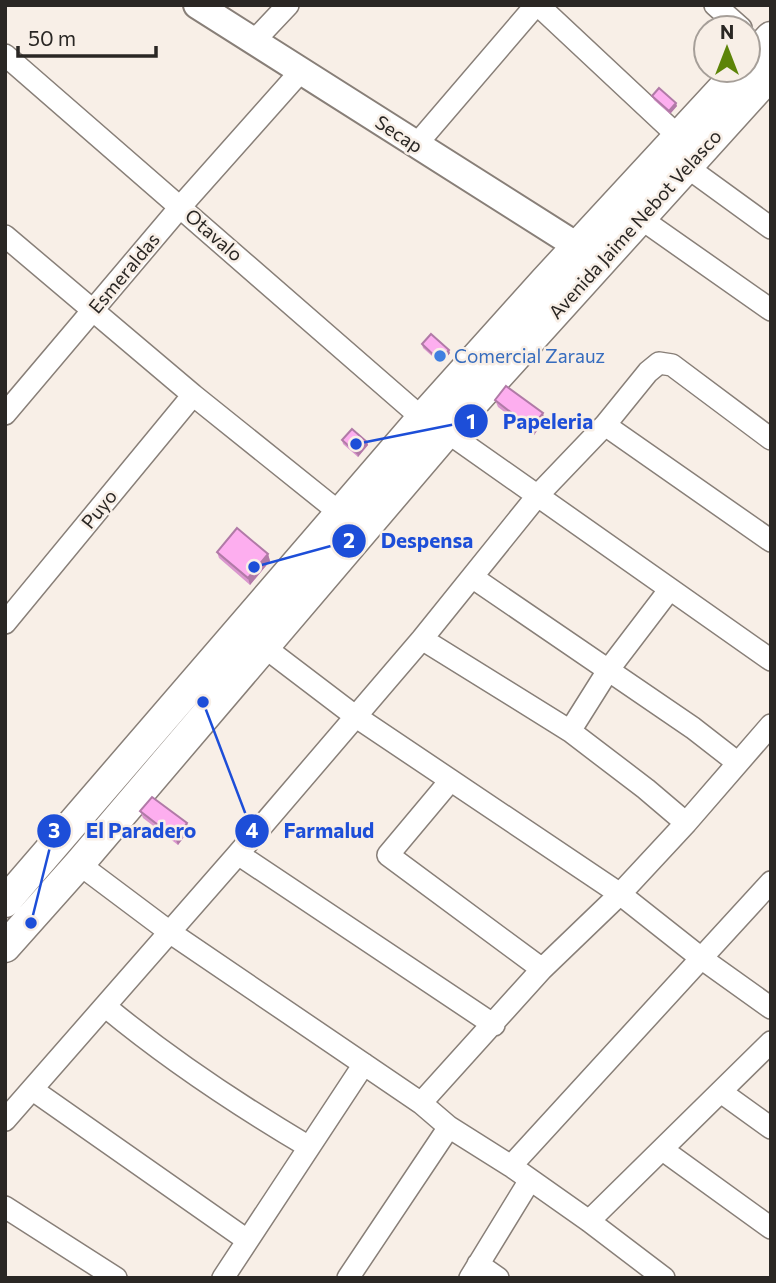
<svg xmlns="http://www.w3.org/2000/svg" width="776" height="1283" viewBox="0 0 776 1283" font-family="Commissioner,sans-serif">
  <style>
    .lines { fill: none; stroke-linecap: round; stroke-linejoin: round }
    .minor-casing { stroke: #887f78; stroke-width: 24 }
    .tertiary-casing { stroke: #887f78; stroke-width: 30 }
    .secondary-casing { stroke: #887f78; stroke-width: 33 }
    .minor { stroke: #fff; stroke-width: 21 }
    .tertiary { stroke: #fff; stroke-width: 26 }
    .secondary { stroke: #fff; stroke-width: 30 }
    .wall { fill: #da96ce }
    .shaded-wall { fill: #b17aa7 }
    .building { fill: #fdaeef; stroke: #b17aa7; stroke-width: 2 }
    .shop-dot { fill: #3f7fe0; stroke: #f8efe7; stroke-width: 2.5 }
    .labels { text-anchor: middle; stroke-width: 5; stroke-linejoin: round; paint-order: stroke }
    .street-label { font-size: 19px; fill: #2a2724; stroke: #f8efe7 }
    .shop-label { font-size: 19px; fill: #366cbe; stroke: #f8efe7; text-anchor: start }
    .leader { fill: none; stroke: #1d4ed8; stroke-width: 2.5 }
    .callout-dot { fill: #1d4ed8; stroke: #f8efe7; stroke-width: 2.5 }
    .mark-label { font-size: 21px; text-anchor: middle; font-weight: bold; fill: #fff }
    .callout-label { font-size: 21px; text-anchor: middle; font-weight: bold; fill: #1d4ed8; stroke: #f8efe7; stroke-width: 5; stroke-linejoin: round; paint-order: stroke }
  </style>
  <rect width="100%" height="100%" fill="#f8efe7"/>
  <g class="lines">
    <g class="minor-casing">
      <path id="minor" d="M538,5L678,136
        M715,5L741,28
        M254,41L288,5
        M5,55L422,418
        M416,145L536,5
        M687,167L771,228
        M640,218L771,310
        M5,236L193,395L340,513
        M5,414L181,206L301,71
        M605,425L771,541
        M447,432L771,660
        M472,577L693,728L738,763
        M5,623L193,395
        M422,639L570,731L646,789L686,823
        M263,646L355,716L620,894L701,958L771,1008
        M570,731L609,669L670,589
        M450,781L388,855L542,969
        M238,854L494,1025
        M79,864L171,933L421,1103L449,1127L511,1166L589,1221L664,1278
        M106,1007C170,1060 238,1105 309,1147
        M33,1090L247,1240
        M721,1092L771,1128
        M421,1103L542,969L620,894L686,823L771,725
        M5,1120L238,854L422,639L538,495L605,425L648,372L659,363L672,365L771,439
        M663,1150L771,1228
        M511,1166L771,882
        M5,1207L116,1278
        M589,1221L771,1042
        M478,1264L498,1278
        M223,1278L364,1064
        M348,1278L449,1127
        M470,1278L530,1180"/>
    </g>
    <g class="tertiary-casing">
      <path id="tertiary" d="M197,5L577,246L592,260"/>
    </g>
    <g class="secondary-casing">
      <path id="secondary" d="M748,62L771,37
        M5,902L422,418L545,281L740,70
        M5,947L79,864L447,432L771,74"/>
    </g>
    <use href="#minor" class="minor"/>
    <use href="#tertiary" class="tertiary"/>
    <use href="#secondary" class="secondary"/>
  </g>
  <path class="wall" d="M652,96L677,106L670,114L654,100Z
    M422,344L450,353L441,364L423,348Z
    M495,400L545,420L534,435L498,407Z
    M342,440L367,442L368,445L358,457L343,444Z
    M217,552L268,554L270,561L250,585L219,558Z
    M140,811L187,823L189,830L178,845L143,818Z"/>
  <path class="shaded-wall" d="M676,103L677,106L670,114L669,111Z
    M449,350L450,353L441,364L439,360Z
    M543,413L545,420L534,435L531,428Z
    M367,442L368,445L358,457L357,453Z
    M268,554L270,561L250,585L248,578Z
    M187,823L189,830L178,845L175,838Z"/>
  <path class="building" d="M659,88L676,103L669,111L652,96Z
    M431,334L449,350L439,360L422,344Z
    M506,386L543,413L531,428L495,400Z
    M352,429L367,442L357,453L342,440Z
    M237,528L268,554L248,578L217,552Z
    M152,797L187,823L175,838L140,811Z"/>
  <circle class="shop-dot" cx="440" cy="356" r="7"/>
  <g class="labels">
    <g class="street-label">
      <text transform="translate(399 134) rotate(33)" y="7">Secap</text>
      <text transform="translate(635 224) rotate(-48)" y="7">Avenida Jaime Nebot Velasco</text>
      <text transform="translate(214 235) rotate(41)" y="7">Otavalo</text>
      <text transform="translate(124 273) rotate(-50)" y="7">Esmeraldas</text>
      <text transform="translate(99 509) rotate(-51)" y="7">Puyo</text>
    </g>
    <g class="shop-label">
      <text x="454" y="363">Comercial Zarauz</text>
    </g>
  </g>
  <path class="leader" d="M356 444L471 421M254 567L349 541M31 923L54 831M203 702L252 831"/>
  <g class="callout-dot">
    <circle cx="356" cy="444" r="7"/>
    <circle cx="254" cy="567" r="7"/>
    <circle cx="31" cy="923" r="7"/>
    <circle cx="203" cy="702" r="7"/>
    <circle cx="471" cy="421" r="18"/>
    <circle cx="349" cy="541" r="18"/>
    <circle cx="54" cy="831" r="18"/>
    <circle cx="252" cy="831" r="18"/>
  </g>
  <g class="mark-label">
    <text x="471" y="429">1</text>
    <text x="349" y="548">2</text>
    <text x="54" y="838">3</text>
    <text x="252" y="838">4</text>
  </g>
  <g class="callout-label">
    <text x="548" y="429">Papeleria</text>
    <text x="427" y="548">Despensa</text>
    <text x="141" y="838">El Paradero</text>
    <text x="329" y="838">Farmalud</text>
  </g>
  <rect width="776" height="1283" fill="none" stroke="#2a2724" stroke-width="14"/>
  <g transform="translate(727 49)"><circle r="33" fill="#f8efe7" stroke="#a69f99" stroke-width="2"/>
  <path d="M0-5L12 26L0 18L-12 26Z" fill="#5d8408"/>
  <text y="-10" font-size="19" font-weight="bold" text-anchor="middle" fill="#2a2724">N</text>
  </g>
  <path d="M18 46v10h138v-10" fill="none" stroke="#2a2724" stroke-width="3.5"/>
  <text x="28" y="46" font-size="21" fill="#2a2724" stroke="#f8efe7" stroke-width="5" paint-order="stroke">50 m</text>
</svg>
